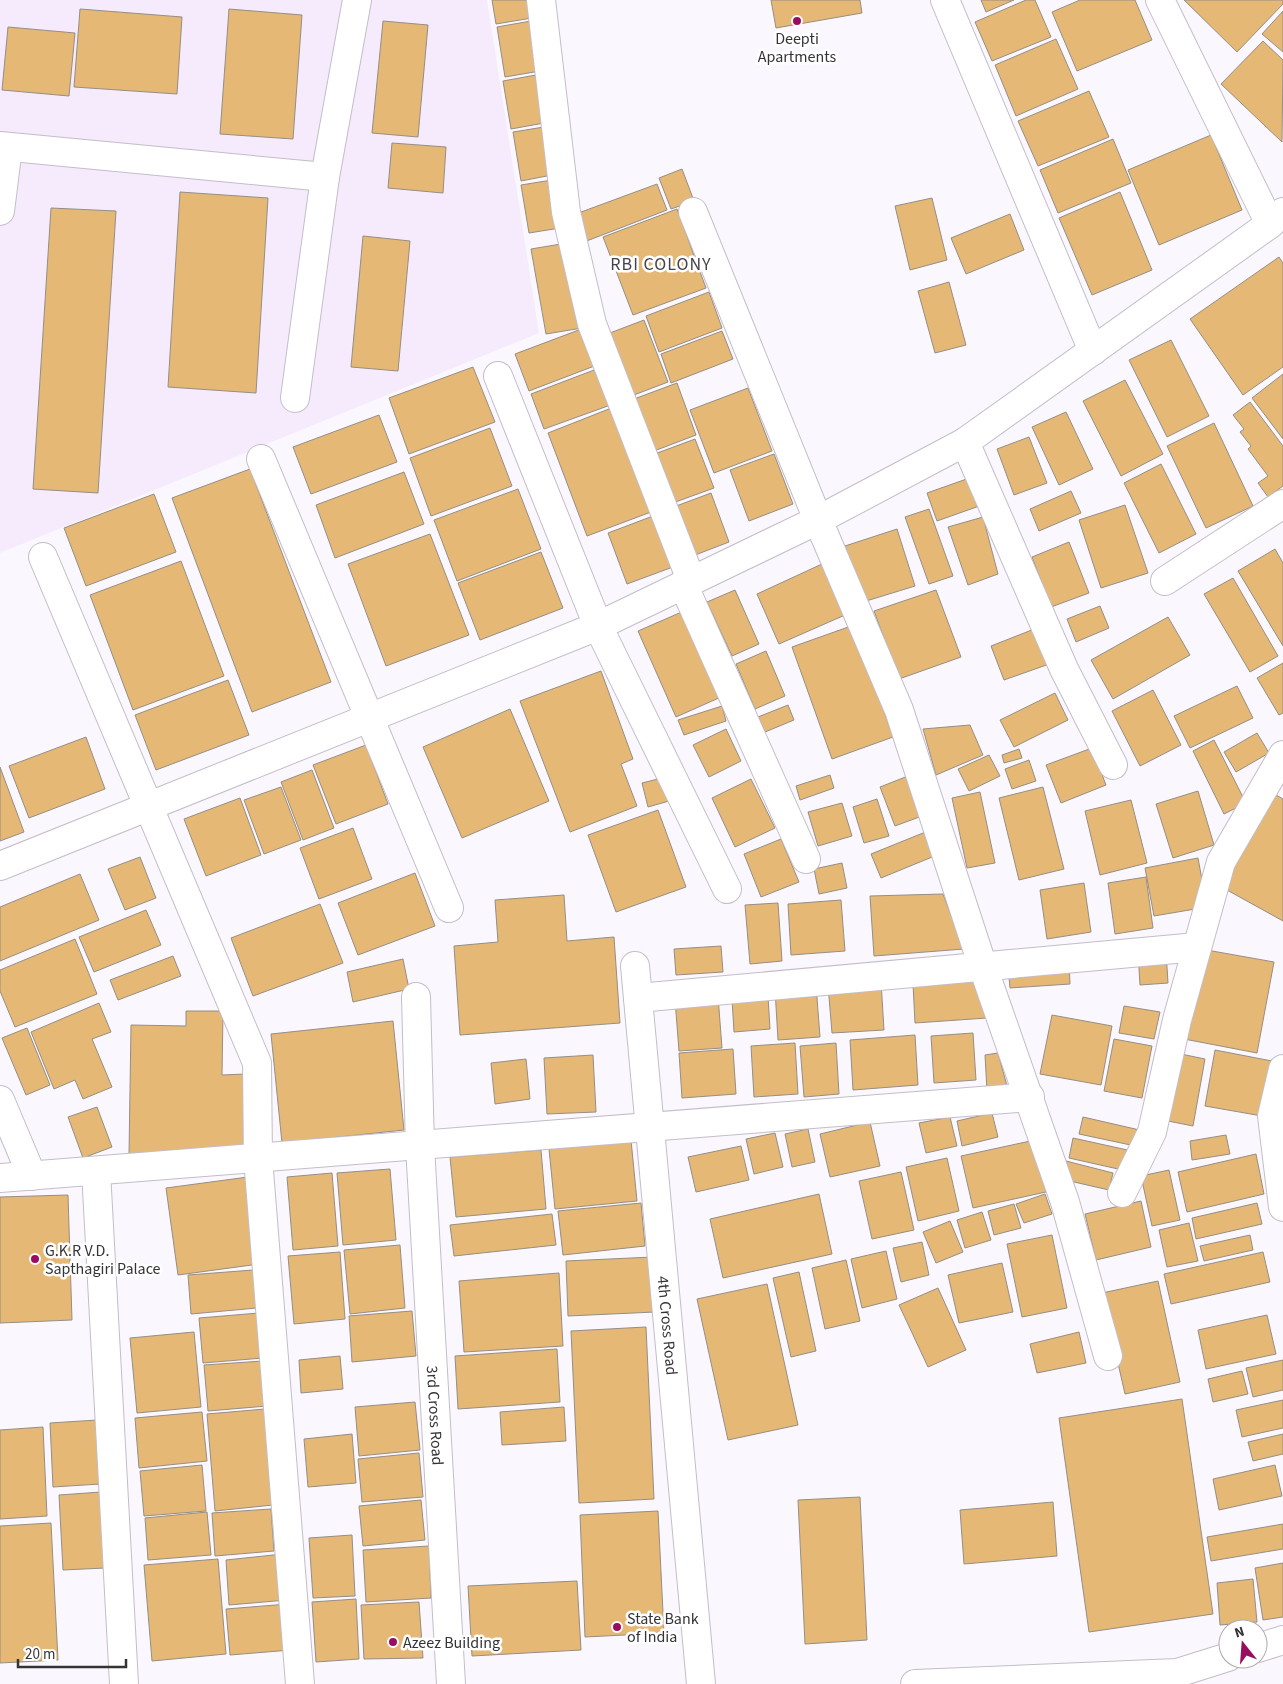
<svg xmlns="http://www.w3.org/2000/svg" width="1283" height="1684" viewBox="0 0 1283 1684" font-family="'Source Sans 3',sans-serif">
  <style>
    .built { fill: #f5ebfd }
    .building { fill: #e5b875; stroke: #958e84 }
    .lines { fill: none; stroke-linecap: round; stroke-linejoin: round }
    .street-casing { stroke: #c4bdc8; stroke-width: 30 }
    .secondary-casing { stroke: #c4bdc8; stroke-width: 30 }
    .street { stroke: #fff; stroke-width: 28 }
    .secondary { stroke: #fff; stroke-width: 28 }
    .poi-dot { fill: #980d60; stroke: #fff; stroke-width: 2 }
    .labels { text-anchor: middle; stroke-width: 5; stroke-linejoin: round; paint-order: stroke }
    .poi-label { font-size: 16px; fill: #363337; stroke: #fff; text-anchor: start }
    .street-label { font-size: 16px; fill: #363337; stroke: #fff }
    .neighbourhood-label { font-size: 18px; letter-spacing: 1px; fill: #47424b; stroke: #fff }
  </style>
  <rect width="100%" height="100%" fill="#fbf7fe"/>
  <path class="built" d="M0,0H487L539,333L0,553Z"/>
  <path class="building" d="M492,0H528L532,18L496,24Z
    M771,0H860L862,13L776,28Z
    M981,0H1014L986,12Z
    M1026,0H1035L1051,37L992,61L975,22Z
    M1080,0H1135L1152,40L1077,71L1052,12Z
    M1184,0H1283V4L1237,52Z
    M80,9L182,17L177,94L74,87Z
    M229,9L302,15L293,139L220,134Z
    M1283,11V52L1262,34Z
    M383,21L428,25L418,137L372,133Z
    M531,21L540,71L505,77L497,27Z
    M8,27L75,33L69,96L2,90Z
    M1056,39L1078,89L1016,116L995,65Z
    M1263,41L1283,60L1282,142L1221,84Z
    M536,75L544,123L511,129L503,81Z
    M1089,91L1109,137L1038,166L1018,121Z
    M544,127L552,175L521,181L513,132Z
    M1211,135L1242,210L1159,245L1128,170Z
    M1113,139L1131,183L1058,213L1040,170Z
    M392,143L446,147L443,193L388,188Z
    M682,169L694,201L671,209L659,178Z
    M552,180L560,228L529,233L521,185Z
    M657,184L667,210L584,242L573,215Z
    M180,192L268,198L256,393L168,387Z
    M1120,192L1152,270L1092,295L1059,218Z
    M932,198L947,260L910,270L895,206Z
    M51,208L116,211L98,493L33,489Z
    M677,209L706,288L633,315L603,237Z
    M1010,214L1024,250L966,274L951,238Z
    M363,236L410,241L398,371L351,367Z
    M567,243L582,328L546,334L531,249Z
    M1279,257L1283,263V367L1243,395L1190,319Z
    M949,282L966,345L935,353L918,291Z
    M709,292L722,328L659,352L646,316Z
    M644,320L668,382L626,398L602,336Z
    M584,328L597,365L529,391L515,354Z
    M722,331L733,359L671,383L661,354Z
    M1171,340L1209,416L1167,437L1129,360Z
    M473,367L495,422L409,454L389,398Z
    M602,367L616,403L544,429L531,394Z
    M1283,374V439L1252,398Z
    M1125,380L1163,454L1121,476L1083,401Z
    M677,383L696,435L654,451L634,399Z
    M748,388L772,451L714,473L690,410Z
    M1250,402L1283,446V486L1268,497L1258,483L1268,476L1248,449L1251,446L1240,432L1244,429L1233,415Z
    M619,405L659,509L587,536L548,433Z
    M1066,412L1093,469L1059,485L1032,427Z
    M379,415L397,462L311,494L293,447Z
    M1214,423L1253,506L1206,528L1167,446Z
    M490,428L512,486L431,516L410,458Z
    M1029,437L1047,483L1014,495L997,449Z
    M695,439L714,488L670,504L652,455Z
    M774,454L793,504L749,521L730,470Z
    M1161,464L1196,534L1159,553L1124,483Z
    M250,469L331,682L252,712L172,498Z
    M404,472L424,524L335,558L316,505Z
    M975,476L985,504L937,521L927,493Z
    M518,489L541,549L457,581L434,520Z
    M1071,491L1081,513L1039,531L1030,509Z
    M711,493L729,542L690,557L671,508Z
    M154,494L176,552L86,586L64,528Z
    M1125,505L1148,573L1101,588L1079,520Z
    M929,509L953,576L929,584L905,517Z
    M661,513L681,564L627,584L608,533Z
    M983,517L998,574L968,585L948,527Z
    M897,529L915,586L863,602L845,546Z
    M430,534L469,635L386,666L348,564Z
    M1069,542L1089,593L1051,607L1032,557Z
    M1275,549L1283,563V646L1238,571Z
    M541,552L563,608L480,640L458,583Z
    M181,561L224,676L133,710L90,595Z
    M822,564L845,615L779,644L757,594Z
    M1233,578L1278,656L1250,672L1204,594Z
    M735,590L759,644L732,656L707,602Z
    M936,590L961,657L899,679L874,611Z
    M1100,606L1109,628L1076,642L1067,619Z
    M684,611L721,697L676,717L638,631Z
    M1168,617L1190,655L1113,699L1091,660Z
    M854,625L893,737L832,759L792,647Z
    M1042,626L1055,662L1004,680L991,646Z
    M766,651L785,696L755,709L736,664Z
    M1283,663V713L1279,715L1257,678Z
    M601,671L633,759L621,764L637,806L570,832L520,701Z
    M228,680L249,735L156,770L135,715Z
    M1237,686L1253,718L1190,748L1174,716Z
    M1153,690L1181,745L1140,766L1112,711Z
    M1055,693L1068,720L1014,747L1000,720Z
    M788,705L794,720L765,732L758,717Z
    M722,706L726,721L684,735L678,720Z
    M510,709L549,801L462,838L423,747Z
    M970,725L983,755L936,775L923,729Z
    M726,729L741,761L709,777L693,745Z
    M1257,733L1269,753L1236,772L1224,752Z
    M86,737L105,789L29,818L9,766Z
    M1214,740L1246,803L1224,814L1193,751Z
    M366,745L388,804L336,824L313,765Z
    M1092,748L1106,785L1061,803L1046,765Z
    M1019,749L1022,758L1004,763L1002,755Z
    M989,755L1000,776L969,791L958,769Z
    M1029,760L1036,781L1012,789L1005,769Z
    M0,767L24,832L0,841Z
    M312,770L334,828L303,840L281,782Z
    M830,775L834,788L800,800L796,786Z
    M670,776L676,799L648,807L642,783Z
    M908,776L922,816L895,826L880,787Z
    M751,779L775,828L735,847L712,798Z
    M281,787L301,840L264,854L244,800Z
    M1043,787L1064,869L1019,880L999,798Z
    M1198,791L1214,845L1173,858L1156,804Z
    M980,792L995,863L967,868L952,798Z
    M1271,792L1283,799V921L1218,885Z
    M240,798L261,855L206,876L184,819Z
    M877,799L889,836L864,843L853,807Z
    M1131,800L1147,863L1100,875L1085,811Z
    M842,803L852,836L818,846L808,812Z
    M658,810L686,887L616,912L588,835Z
    M353,828L372,879L319,899L300,848Z
    M928,831L937,855L881,878L871,854Z
    M781,839L799,882L761,897L744,854Z
    M140,857L156,898L125,910L108,869Z
    M1198,858L1207,907L1154,916L1145,868Z
    M842,863L847,888L819,894L814,869Z
    M415,873L435,926L358,955L338,903Z
    M80,874L99,920L0,961V907Z
    M1146,877L1153,928L1115,934L1108,883Z
    M1084,883L1091,932L1047,939L1040,890Z
    M943,894L964,949L874,956L870,896Z
    M564,895L567,941L614,937L620,1023L460,1035L454,946L498,942L495,900Z
    M841,900L845,951L791,955L788,904Z
    M778,903L782,961L750,964L745,905Z
    M320,904L343,963L253,996L231,938Z
    M146,910L161,945L94,972L79,937Z
    M75,939L97,994L15,1027L0,991V970Z
    M721,946L723,972L676,975L674,949Z
    M1201,949L1274,962L1257,1053L1184,1039Z
    M1166,951L1168,983L1140,985L1138,953Z
    M173,956L181,976L118,1000L110,980Z
    M403,959L409,989L353,1002L347,972Z
    M1069,961L1070,984L1010,988L1008,966Z
    M984,979L987,1018L915,1023L913,984Z
    M881,981L884,1030L832,1033L828,985Z
    M816,985L820,1037L778,1040L775,989Z
    M718,996L722,1048L679,1051L675,1000Z
    M768,996L770,1029L734,1032L732,999Z
    M99,1003L111,1032L92,1039L112,1087L83,1099L75,1080L54,1089L31,1032Z
    M1124,1006L1160,1012L1154,1039L1119,1033Z
    M186,1011H223L222,1075L245,1074L244,1157L129,1155L131,1025L186,1026Z
    M1052,1015L1112,1026L1101,1085L1040,1074Z
    M393,1021L404,1130L282,1143L271,1034Z
    M27,1028L50,1085L26,1095L2,1038Z
    M973,1033L976,1080L934,1083L931,1036Z
    M915,1035L918,1085L853,1090L850,1040Z
    M1114,1039L1152,1046L1142,1098L1104,1091Z
    M795,1043L798,1094L754,1097L751,1046Z
    M836,1043L839,1094L804,1097L800,1046Z
    M733,1049L736,1094L682,1098L679,1053Z
    M1215,1050L1272,1061L1262,1116L1205,1106Z
    M998,1053L1007,1086L987,1091L985,1055Z
    M1176,1053L1205,1059L1193,1126L1163,1120Z
    M593,1055L596,1112L547,1114L544,1058Z
    M526,1059L530,1099L495,1104L491,1063Z
    M97,1107L112,1147L83,1158L68,1117Z
    M992,1113L998,1137L962,1146L957,1121Z
    M950,1117L957,1146L926,1153L919,1123Z
    M1083,1117L1144,1131L1140,1147L1079,1134Z
    M870,1122L880,1166L830,1177L820,1134Z
    M808,1129L815,1162L792,1167L785,1134Z
    M775,1133L783,1167L754,1174L746,1139Z
    M1226,1135L1230,1154L1192,1160L1190,1141Z
    M1073,1138L1132,1151L1127,1171L1069,1158Z
    M631,1140L637,1201L555,1209L549,1149Z
    M1035,1140L1046,1192L973,1208L961,1156Z
    M741,1146L749,1180L696,1192L688,1157Z
    M541,1150L546,1209L456,1217L450,1157Z
    M1256,1154L1264,1194L1187,1212L1178,1172Z
    M947,1158L959,1211L918,1221L906,1167Z
    M1066,1161L1113,1173L1109,1190L1061,1179Z
    M390,1169L396,1240L343,1245L337,1173Z
    M1169,1170L1180,1220L1152,1226L1141,1176Z
    M901,1172L914,1230L872,1239L859,1181Z
    M332,1173L338,1246L293,1250L287,1177Z
    M248,1177L259,1264L178,1275L166,1188Z
    M819,1194L832,1254L723,1278L710,1219Z
    M1045,1194L1052,1214L1024,1223L1016,1204Z
    M68,1195L72,1320L0,1323V1197Z
    M1141,1201L1151,1247L1096,1260L1085,1214Z
    M641,1203L645,1246L563,1255L558,1211Z
    M1257,1203L1262,1224L1196,1239L1192,1218Z
    M1014,1204L1021,1228L994,1235L988,1211Z
    M982,1212L991,1240L965,1248L957,1220Z
    M552,1214L556,1245L454,1256L450,1225Z
    M950,1221L963,1252L936,1263L923,1232Z
    M1189,1223L1198,1261L1167,1267L1159,1230Z
    M1052,1235L1067,1308L1022,1317L1007,1244Z
    M1250,1235L1253,1250L1204,1261L1200,1246Z
    M922,1242L929,1275L901,1282L893,1248Z
    M400,1245L405,1308L350,1314L344,1250Z
    M886,1251L897,1299L862,1308L851,1259Z
    M340,1252L345,1319L294,1324L288,1256Z
    M1263,1252L1270,1282L1171,1304L1164,1274Z
    M653,1257L655,1312L568,1316L566,1261Z
    M846,1260L860,1321L825,1329L812,1268Z
    M1002,1263L1013,1312L959,1323L948,1275Z
    M253,1270L257,1308L191,1314L188,1275Z
    M799,1272L816,1351L791,1357L773,1278Z
    M559,1273L563,1346L464,1352L459,1281Z
    M1158,1281L1180,1382L1125,1394L1102,1293Z
    M767,1284L798,1425L728,1440L697,1299Z
    M938,1288L966,1350L928,1367L899,1305Z
    M412,1311L416,1356L352,1362L349,1316Z
    M259,1313L263,1358L203,1363L199,1318Z
    M1267,1315L1276,1354L1206,1369L1198,1330Z
    M646,1327L654,1499L579,1503L571,1331Z
    M194,1332L201,1407L137,1413L130,1338Z
    M1079,1332L1086,1363L1037,1373L1030,1344Z
    M557,1349L560,1402L458,1409L455,1356Z
    M340,1356L343,1389L301,1393L299,1360Z
    M1283,1360V1390L1253,1397L1246,1368Z
    M263,1361L267,1406L208,1411L204,1365Z
    M1242,1371L1248,1394L1213,1402L1208,1379Z
    M1182,1399L1213,1614L1089,1632L1059,1418Z
    M1283,1400V1428L1242,1437L1236,1410Z
    M415,1402L420,1450L359,1456L355,1407Z
    M564,1407L566,1441L502,1445L500,1412Z
    M265,1409L273,1505L215,1511L207,1414Z
    M202,1412L207,1461L139,1468L135,1418Z
    M97,1420L100,1484L53,1487L50,1423Z
    M43,1427L47,1516L0,1519V1430Z
    M352,1434L356,1483L308,1487L304,1439Z
    M1283,1434V1454L1253,1461L1248,1442Z
    M419,1453L423,1497L362,1502L358,1459Z
    M202,1465L206,1511L144,1516L140,1471Z
    M1275,1465L1282,1496L1219,1510L1213,1479Z
    M101,1492L105,1568L63,1570L59,1495Z
    M860,1497L867,1640L805,1644L798,1500Z
    M421,1500L425,1540L363,1546L359,1506Z
    M1053,1502L1057,1556L964,1564L960,1510Z
    M271,1509L274,1551L215,1556L212,1513Z
    M658,1511L664,1633L585,1637L580,1515Z
    M207,1512L211,1555L148,1560L145,1518Z
    M51,1523L58,1660L0,1663V1526Z
    M1283,1524V1549L1211,1561L1207,1537Z
    M352,1535L355,1596L313,1598L309,1538Z
    M429,1546L431,1598L366,1602L363,1550Z
    M283,1554L287,1600L229,1605L226,1560Z
    M218,1559L226,1654L152,1661L144,1565Z
    M1283,1563V1617L1263,1620L1255,1568Z
    M1253,1579L1257,1622L1220,1625L1217,1583Z
    M577,1581L581,1650L472,1656L468,1586Z
    M356,1599L359,1659L316,1662L312,1602Z
    M419,1602L423,1658L364,1659L361,1605Z
    M288,1604L291,1650L230,1655L226,1609Z"/>
  <g class="lines">
    <g class="street-casing">
      <g id="street">
        <path d="M541,0L566,212L592,324L691,580"/>
        <path d="M945,0L1093,351"/>
        <path d="M1160,0L1270,224"/>
        <path d="M0,146L325,177"/>
        <path d="M0,211L8,147"/>
        <path d="M693,212L818,520L899,710L983,967L1065,1202L1108,1356"/>
        <path d="M498,376L598,626L727,889"/>
        <path d="M295,398L325,177L357,0"/>
        <path d="M965,442L1064,669L1113,765"/>
        <path d="M261,459L449,908"/>
        <path d="M43,557L257,1063L258,1158L300,1684"/>
        <path d="M1165,581L1283,504"/>
        <path d="M683,584L806,859"/>
        <path id="s1" d="M635,966L701,1684"/>
        <path id="s2" d="M416,997L420,1146L451,1684"/>
        <path d="M638,998L1197,947"/>
        <path d="M1283,1069L1272,1116L1283,1207"/>
        <path d="M0,1100L32,1176"/>
        <path d="M96,1171L124,1684"/>
        <path d="M0,1178L1030,1097"/>
        <path d="M1122,1193L1152,1132L1177,1020L1221,862L1283,755"/>
      </g>
    </g>
    <g class="secondary-casing">
      <path id="secondary" d="M0,866L598,626L818,520L965,442L1270,224L1283,212
        M1258,1648L1283,1640
        M915,1684L1177,1673L1228,1657"/>
    </g>
    <use href="#street" class="street"/>
    <use href="#secondary" class="secondary"/>
  </g>
  <g class="poi-dot">
    <circle cx="797" cy="21" r="5"/>
    <circle cx="35" cy="1259" r="5"/>
    <circle cx="617" cy="1627" r="5"/>
    <circle cx="393" cy="1642" r="5"/>
  </g>
  <g class="labels">
    <g class="poi-label">
      <text x="797" y="44" text-anchor="middle">Deepti<tspan x="797" dy="18">Apartments</tspan></text>
      <text x="45" y="1256">G.K.R V.D.<tspan x="45" dy="18">Sapthagiri Palace</tspan></text>
      <text x="627" y="1624">State Bank<tspan x="627" dy="18">of India</tspan></text>
      <text x="403" y="1648">Azeez Building</text>
    </g>
    <g class="street-label">
      <text dy="6" stroke="none"><textPath href="#s1" startOffset="361">4th Cross Road</textPath></text>
      <text dy="6" stroke="none"><textPath href="#s2" startOffset="419">3rd Cross Road</textPath></text>
    </g>
    <g class="neighbourhood-label">
      <text x="661" y="270">RBI COLONY</text>
    </g>
  </g>
  <g transform="translate(1243 1644) rotate(343)"><circle r="24" fill="#ffffff" stroke="#afadaf"/>
  <path d="M0-4L9 19L0 12L-9 19Z" fill="#980d60"/>
  <text y="-8" font-size="14" font-weight="bold" text-anchor="middle" fill="#363337">N</text>
  </g>
  <path d="M18 1659v8h108v-8" fill="none" stroke="#363337" stroke-width="2.5"/>
  <text x="25" y="1659" font-size="15" fill="#363337" stroke="#ffffff" stroke-width="4" paint-order="stroke">20 m</text>
</svg>
